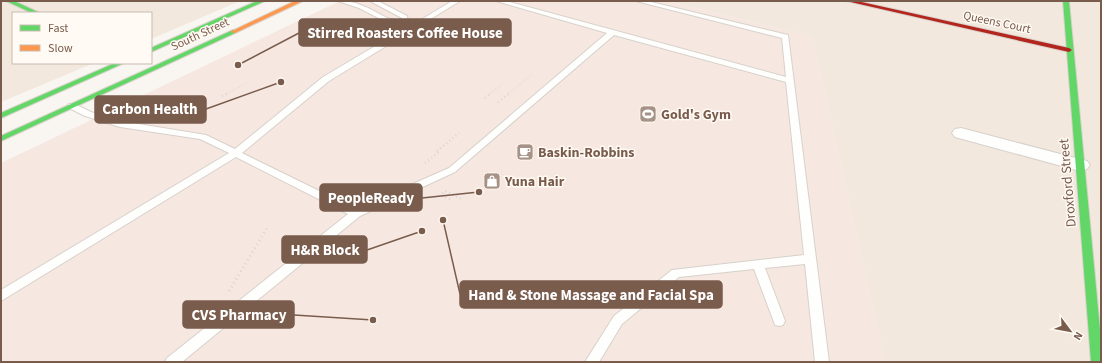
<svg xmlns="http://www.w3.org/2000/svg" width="1102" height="363" viewBox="0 0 1102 363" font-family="'Source Sans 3',sans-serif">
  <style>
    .residential { fill: #f2e8de }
    .commercial { fill: #f6e8e1 }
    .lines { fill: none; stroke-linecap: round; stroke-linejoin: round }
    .lane-casing { stroke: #d7d1cb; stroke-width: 2 }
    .street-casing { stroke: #d7d1cb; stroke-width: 2 }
    .fast-casing { stroke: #d9d2cb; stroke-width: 2 }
    .slow-casing { stroke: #d9d2cb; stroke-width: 2 }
    .jam-casing { stroke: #d9d2cb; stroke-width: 2 }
    .path-far2 { stroke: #dcd5d0; stroke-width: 2; stroke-dasharray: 0.5 2; stroke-linecap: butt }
    .path-far1 { stroke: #dcd5d0; stroke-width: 2.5; stroke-dasharray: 1 3; stroke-linecap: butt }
    .path { stroke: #dcd5d0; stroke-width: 3; stroke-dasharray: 1 3.5; stroke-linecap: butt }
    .lane { fill: #fefefd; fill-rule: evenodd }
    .street { fill: #fefefd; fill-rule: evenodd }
    .fast { fill: #63d668; fill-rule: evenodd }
    .slow { fill: #ff974d; fill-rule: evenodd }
    .jam { fill: #b3261e; fill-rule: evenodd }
    .labels { text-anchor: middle; stroke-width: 3; stroke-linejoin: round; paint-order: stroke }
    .far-street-label { font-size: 12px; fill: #7a5c4d; stroke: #fffaf3 }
    .poi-label { font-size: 14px; font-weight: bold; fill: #7a5c4d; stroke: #fffaf3; text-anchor: start }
    .street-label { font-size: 14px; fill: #7a5c4d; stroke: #fffaf3 }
    .leader { fill: none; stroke: #7a5c4d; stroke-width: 1.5 }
    .callout-dot { fill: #7a5c4d; stroke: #fffaf3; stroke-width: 1.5 }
    .callout { fill: #7a5c4d; stroke: #7a5c4d; stroke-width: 1.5 }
    .callout-label { font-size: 15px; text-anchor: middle; font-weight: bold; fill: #fff }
  </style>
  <rect width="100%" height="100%" fill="#f9f5f0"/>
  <path class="residential" d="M1,1H240L151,39V13H13V63H94L1,102Z
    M666,1H1101V362H885L812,36Z"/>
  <path class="commercial" d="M340,1H666L812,36L885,362H1V163Z"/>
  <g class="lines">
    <g class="lane-casing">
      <path id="lane" d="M338,1C347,1 355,2 363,6C376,10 388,22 402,21V18L370,1H378L407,16L408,22L414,24L452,1H460L329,81L242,153L356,209L449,168L607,33L496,1H506L786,77L782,38L636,1H647L788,35L829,362H815L805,264L765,268L785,321L783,325L779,326L775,325L754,269L679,277L622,324L599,362H585L614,316L672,270L804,255L786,82L614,35L455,172L360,216L182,362H165L167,358L348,214L236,157L1,301V290L229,153L200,139L120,127L85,116L69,108L68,106L69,104H75L91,112L120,121L206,135L235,149L323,77L409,26L392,25L359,8Z"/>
    </g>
    <g class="street-casing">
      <path id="street" d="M961,128L1087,161L1090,165L1087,169L1080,171L955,137L952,133L955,129Z"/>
    </g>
    <g class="fast-casing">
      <path id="fast" d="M6,1H14L40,13H32Z
        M257,1H265L151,52V48Z
        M1063,1H1069L1101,340V362H1091Z
        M233,30L236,32L235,33L1,141V136Z
        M115,63H124L1,118V113Z"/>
    </g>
    <g class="slow-casing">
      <path id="slow" d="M295,1H303L235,33L230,32Z"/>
    </g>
    <g class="jam-casing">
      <path id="jam" d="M846,1H857L1069,48L1072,50L1069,52Z"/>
    </g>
    <path class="path-far2" d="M310,38L335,25
      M322,40L344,28
      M226,94L247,83
      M490,94L503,83
      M508,94L533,74"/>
    <path class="path-far1" d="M222,96L228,93
      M485,98L491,93
      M498,102L510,93
      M437,151L459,133
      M425,163L439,152
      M450,199L441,195L445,191L462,199"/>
    <path class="path" d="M229,291L267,228"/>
    <use href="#lane" class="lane"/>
    <use href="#street" class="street"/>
    <use href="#fast" class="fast"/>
    <use href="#slow" class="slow"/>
    <use href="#jam" class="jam"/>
  </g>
  <defs>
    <g id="stadium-square" transform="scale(0.9)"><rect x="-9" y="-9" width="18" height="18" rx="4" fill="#a69286" stroke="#fffaf3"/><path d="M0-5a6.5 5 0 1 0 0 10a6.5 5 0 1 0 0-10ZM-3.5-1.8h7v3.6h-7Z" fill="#fff"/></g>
    <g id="cafe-square" transform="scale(0.9)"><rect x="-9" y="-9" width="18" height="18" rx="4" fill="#a69286" stroke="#fffaf3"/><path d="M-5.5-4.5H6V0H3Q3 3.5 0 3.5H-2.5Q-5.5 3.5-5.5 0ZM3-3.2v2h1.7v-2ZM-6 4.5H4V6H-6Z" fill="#fff"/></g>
    <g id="shop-square" transform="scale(0.9)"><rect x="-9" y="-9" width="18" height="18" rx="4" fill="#a69286" stroke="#fffaf3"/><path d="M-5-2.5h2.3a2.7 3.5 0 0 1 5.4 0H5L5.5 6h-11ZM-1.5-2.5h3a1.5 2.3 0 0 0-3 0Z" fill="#fff"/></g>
  </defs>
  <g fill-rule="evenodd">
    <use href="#stadium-square" x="648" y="114"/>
    <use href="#cafe-square" x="525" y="152"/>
    <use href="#shop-square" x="492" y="181"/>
  </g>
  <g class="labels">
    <g class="far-street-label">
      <text transform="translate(997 22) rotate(12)" y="4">Queens Court</text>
      <text transform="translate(200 34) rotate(-25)" y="4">South Street</text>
    </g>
    <g class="poi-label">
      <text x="661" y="119">Gold's Gym</text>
      <text x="538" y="157">Baskin-Robbins</text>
      <text x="505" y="186">Yuna Hair</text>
    </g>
    <g class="street-label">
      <text transform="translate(1067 183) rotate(-95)" y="5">Droxford Street</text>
    </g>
  </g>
  <path class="leader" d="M238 65L299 33M281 82L206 109M479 192L422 198M422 231L367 250M443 220L460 294M373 320L294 315"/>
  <g class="callout-dot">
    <circle cx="238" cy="65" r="4"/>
    <circle cx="281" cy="82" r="4"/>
    <circle cx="479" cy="192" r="4"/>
    <circle cx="422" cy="231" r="4"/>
    <circle cx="443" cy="220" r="4"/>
    <circle cx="373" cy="320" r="4"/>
  </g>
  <g class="callout">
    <rect x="299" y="19" width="212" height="27" rx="4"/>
    <rect x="95" y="96" width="111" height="27" rx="4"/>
    <rect x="320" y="184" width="102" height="27" rx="4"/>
    <rect x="282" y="236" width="85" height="27" rx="4"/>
    <rect x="460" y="281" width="262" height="27" rx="4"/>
    <rect x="183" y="301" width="111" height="27" rx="4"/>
  </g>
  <g class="callout-label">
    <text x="405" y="38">Stirred Roasters Coffee House</text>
    <text x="150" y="114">Carbon Health</text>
    <text x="371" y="203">PeopleReady</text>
    <text x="325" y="255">H&amp;R Block</text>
    <text x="591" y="300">Hand &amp; Stone Massage and Facial Spa</text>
    <text x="239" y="320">CVS Pharmacy</text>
  </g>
  <rect width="1102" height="363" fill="none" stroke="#7a5c4d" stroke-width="4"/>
  <rect x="12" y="12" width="140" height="52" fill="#fffaf3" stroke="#cabbb1"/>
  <rect x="20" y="25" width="20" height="6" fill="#63d668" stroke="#cabbb1"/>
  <text x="48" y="32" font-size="12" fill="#7a5c4d">Fast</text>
  <rect x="20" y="45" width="20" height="6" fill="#ff974d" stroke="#cabbb1"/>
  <text x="48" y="52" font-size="12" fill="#7a5c4d">Slow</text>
  <g transform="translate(1070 331) rotate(122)" stroke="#fffaf3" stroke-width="3" paint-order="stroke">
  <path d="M0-3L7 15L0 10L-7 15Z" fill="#7a5c4d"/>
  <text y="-6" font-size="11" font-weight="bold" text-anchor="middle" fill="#7a5c4d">N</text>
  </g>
</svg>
